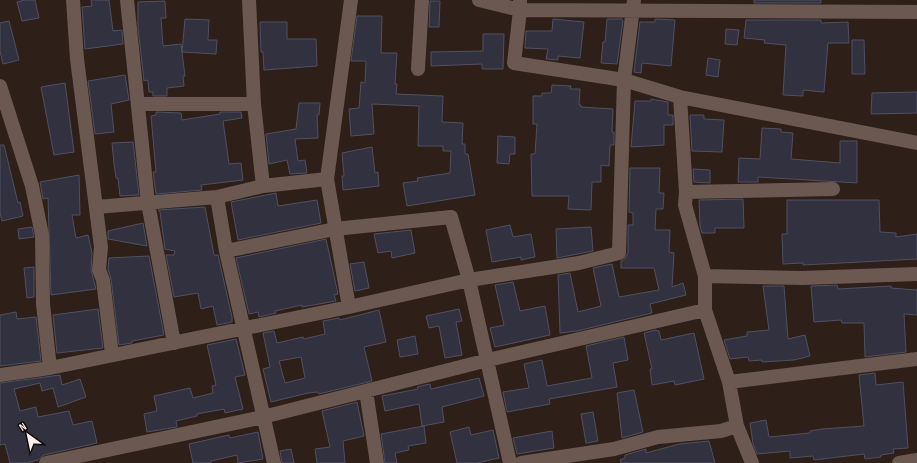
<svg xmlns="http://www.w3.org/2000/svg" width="917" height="463" viewBox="0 0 917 463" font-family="'Sofia Sans Condensed',sans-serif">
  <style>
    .building { fill: #313140; stroke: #505061; fill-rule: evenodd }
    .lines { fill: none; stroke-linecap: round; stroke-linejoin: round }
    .street { stroke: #6b5951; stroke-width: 14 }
  </style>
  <rect width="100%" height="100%" fill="#2e1f18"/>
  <path class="building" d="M25,0H35L39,18L22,21L17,2Z
    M91,0H109L113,31L122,30L123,44L85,49L82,7L92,6Z
    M754,0H821V3H754Z
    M165,1L166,18H161L163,46L181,44L185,76H183L184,86L167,88V96H153V92H149L148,80L144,81L138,28V2Z
    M430,1H440L439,27H429Z
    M357,16H382L381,53H397L395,84H397L396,94L443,96L442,122L463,123L462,144H465V154H468L475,195L407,206L403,183L418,181L417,178L450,173L451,151H443V146H418L419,106L372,104L374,134L351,136L349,109L359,108L361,82L365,83L366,61H351Z
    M185,19L209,20L208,40H217L216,54L182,52Z
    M553,19L584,22L580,58L558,56V60L546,59L548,49L525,48L526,31H552Z
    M607,19H622L623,21L617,64L601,63L603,42H605Z
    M655,19L675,20L671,66L642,63L641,73L634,72L640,22H655Z
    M746,20H821V23L848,22L849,43H828L824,92L803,90V96L783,95L786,45L764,43L765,40L744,38Z
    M9,21L19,60L3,64L0,51V23Z
    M260,22H287V39H316L317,66L264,70L263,52H261Z
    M726,29L739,30L737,45L725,44Z
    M483,34H504L503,69H482V64L431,66V52L483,51Z
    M852,40H864L865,74H852Z
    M708,58L720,60L718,77L706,75Z
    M125,75L129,100L111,104L114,132L95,134L88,81Z
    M65,83L74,152L54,155L41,87Z
    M552,85L571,86L570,89H580L579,105H581V107L613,109L612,132H614V145H610L609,166L601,165V182H592L591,210L568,209L569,196H532L531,154H535L537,124H533V96H542V93H551Z
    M917,92V113L871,114L872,93Z
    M651,99L668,102V115H673V125H664V145L631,147L635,101H651Z
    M299,103H320L319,115H317L318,138L295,139L298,161L305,160L307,173L290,174L287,160L269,164L266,134L296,129Z
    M156,112L181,113L182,120L220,114V112H241L242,118L223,121L229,164L241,163L243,180L201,185L202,190L156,194L153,172H156L151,116L156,115Z
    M690,115H704V119L724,120L722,152L692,151Z
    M762,128L781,129V132L793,133L791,159L840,163V141H857V183L758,177V182H738L739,158L760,159Z
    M498,136L515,137V154H510L509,164L497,163Z
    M133,142L139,195L120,196L118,178H116L114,164L112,143Z
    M0,145H4L18,203L20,202L23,216L2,221L0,213Z
    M372,147L375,173L378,172L379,186L343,190L342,176H344L342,153Z
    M630,168H660L659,193H664L663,209H656L655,230H670L669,252L674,253L672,287L683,283L686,295L650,304L652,313L577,331L560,333L558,275L570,273L578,312L601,306L593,268L612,264L619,297L659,290L654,268H621V261L625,259L628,253V225H633V213L629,212Z
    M693,169L710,170V183L694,182Z
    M79,175L80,215H72L76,238L88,235L92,253L91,270L96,289L51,295L48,198L43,199L40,182Z
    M276,193L278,206L317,200L321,223L238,240L231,202Z
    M743,199L744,228H715V233H702L700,226L699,200Z
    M787,200H879L880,232L896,233V237L917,234V259L803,265V263L783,264L782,234H787Z
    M205,207L214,255H218L232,317V322L217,325L213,306L201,309L198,293L174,297L166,255H174L175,251L165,249L160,212L158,210Z
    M143,223L147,246L108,239V231Z
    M510,225L513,237L531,234L535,257L521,260V257L492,262L486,230Z
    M32,227L34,237L19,239L18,229Z
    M591,227L593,251L557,258L556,229Z
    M411,230L415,253L392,258L391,251L378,253L374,234Z
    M326,239L338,294L334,295L336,301L302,307V305L275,311L276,313L259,317L258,312L249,314L236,258Z
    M149,256L164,335L132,341V343L119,345L111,279L108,269L109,258Z
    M364,262L369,288L355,291L350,264Z
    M34,267V297L27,298L24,268Z
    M513,282L520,311L545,306L550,335L495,347L490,328L504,325L495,285Z
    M837,285L838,289L891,286V288L917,290V315L904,314L906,352L865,357L864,323H842L841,320L814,322L811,286Z
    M763,286H784L788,339L805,335L810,356L794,360L762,362V360L749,361L748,357L730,359L724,340L747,336V332L769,330Z
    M98,309L103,348L57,353L53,315Z
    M459,309L462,321L456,322L462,355L445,358L439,326L429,328L426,316Z
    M379,310L386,342L364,347L372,381L319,394L318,392L308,393L271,402L263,369L270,367L263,333L274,331L277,343L303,337L304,339L325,334L323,321L339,318L340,320ZM301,357L305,378L285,383L279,361Z
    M16,312L17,319L36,317L41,361L0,366V315Z
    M655,330L659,331L661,340L694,333L704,379L675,385L674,381L652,385L650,369H652L644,333Z
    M415,336L418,354L400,357L397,340Z
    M624,337L628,360L613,363L617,387L549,399L550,404L507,412L503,392L529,388L524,364L542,360L547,386L592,378L586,346Z
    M236,339L245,375L235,377L243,409L225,413L224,409L197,414V416L176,421L177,427L147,432L144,414L157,411L154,396L190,388L193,398L213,393L212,386L216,385L207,345Z
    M875,373L876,385L903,382L908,448L893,449L894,453L881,455V457L865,459L864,454L814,460L813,456L790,458V451L757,454L753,444L750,423L766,420L769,437L810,433V431L822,429L864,426L859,375Z
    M60,375L62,385L80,379L86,397L58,407L53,388L42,391L40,383L14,389L20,411L36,407L38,417L69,411L73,425L92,421L97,443L44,455L38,460L26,463H10L5,444L0,445V383Z
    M479,378L484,396L442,407L444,422L422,426L419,404L385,411L382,396L418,389L417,387L425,385L430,384L431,389Z
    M634,390L643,432L622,438L617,393Z
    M357,402L364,436L343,441L345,463H317L315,449L330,447L322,411Z
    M593,412L598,441L586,443L581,414Z
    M424,426L426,443L408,446L409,450L395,453L397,463H385L381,434Z
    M469,427L471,435L493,430L499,458L477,463H457L450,432Z
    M552,431L554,448L517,454L513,438Z
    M258,432L263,459L238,463L237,455L211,461V463H193L189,444L229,435L230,438Z
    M709,441L715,463H621L620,460L625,458V455L646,449V453L679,444Z
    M291,449L294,463H282L280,451Z"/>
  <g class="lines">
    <path class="street" d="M73,0L77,59L101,247L99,270L103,280L112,354
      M127,0L148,203L174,343
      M249,0L254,104L263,186
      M479,0L520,10L514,63L624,80L680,97L917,143
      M520,0V10L917,12
      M418,69L422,0
      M0,86L32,186L42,235L43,304L50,368
      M680,97L686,192
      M138,104H254
      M217,197L226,251L274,463
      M96,207L217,197L263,186L327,179
      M226,251L335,229L451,217L469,280L510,463
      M705,276L802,278L917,274
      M349,307L327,179L351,0
      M0,375L50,368L349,307L469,280L579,263L619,253L624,80L634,0
      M729,382L917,359
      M366,391L377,463
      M46,463L263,417L488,360L705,310
      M521,463L614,449L658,437L721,431L737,426
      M752,463L737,426L729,382L705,310V276L685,205L686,192L833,189
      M899,463L917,460"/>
  </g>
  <g transform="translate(28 435) rotate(327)" stroke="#110b08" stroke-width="3" paint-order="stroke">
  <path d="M0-3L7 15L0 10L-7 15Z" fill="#fbf0eb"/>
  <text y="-6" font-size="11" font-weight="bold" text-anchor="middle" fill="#fbf0eb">N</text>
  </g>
</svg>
